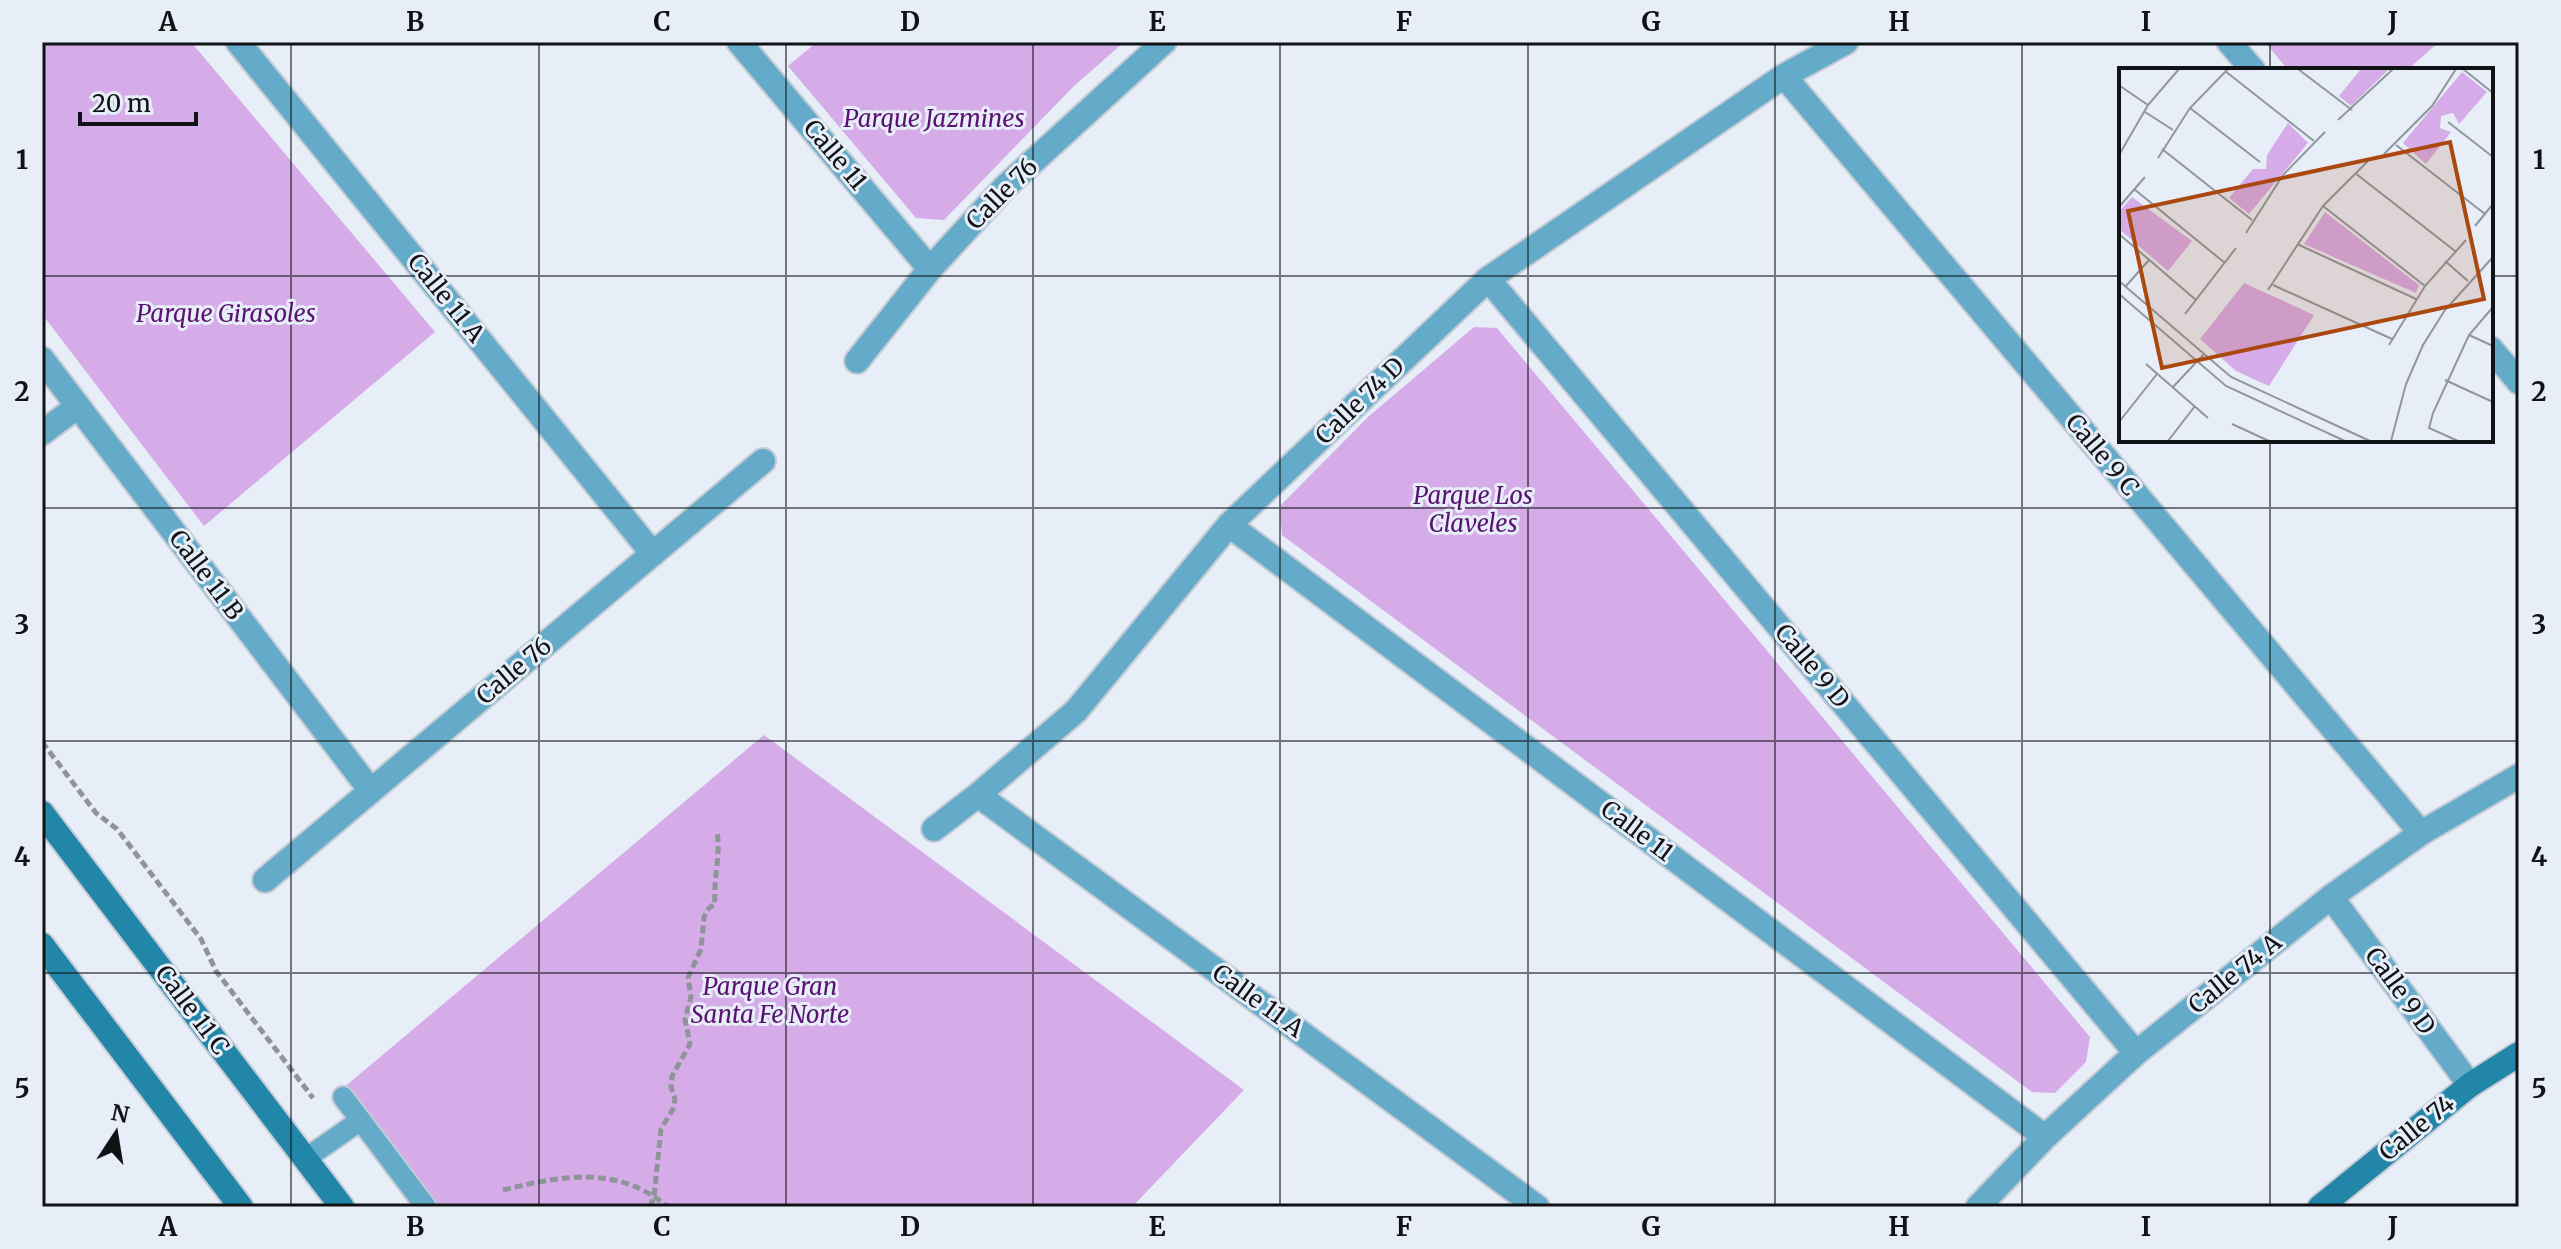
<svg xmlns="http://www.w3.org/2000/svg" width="2561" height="1249" viewBox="0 0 2561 1249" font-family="Merriweather,serif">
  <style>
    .green { fill: #d5abe8 }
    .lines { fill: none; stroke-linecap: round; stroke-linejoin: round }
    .lane-casing { stroke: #c5cbd4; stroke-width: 24 }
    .street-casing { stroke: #c5cbd4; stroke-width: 28 }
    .secondary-casing { stroke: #c5cbd4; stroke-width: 28 }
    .path { stroke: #8f949b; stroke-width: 5; stroke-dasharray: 8 4; stroke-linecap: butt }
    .lane { stroke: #63abc8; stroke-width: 20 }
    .street { stroke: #63abc8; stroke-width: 24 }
    .secondary { stroke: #2186a8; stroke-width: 24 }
    .grid { fill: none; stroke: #101215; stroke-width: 2; stroke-opacity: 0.55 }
    .labels { text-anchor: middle; stroke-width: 6; stroke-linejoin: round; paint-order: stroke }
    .park-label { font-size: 24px; font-style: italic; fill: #5a1272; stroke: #e7eef8 }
    .street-label { font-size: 24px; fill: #101215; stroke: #e7eef8 }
    .inset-road { fill: none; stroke: #91969d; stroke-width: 2 }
    .view { fill: #ab480f; fill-opacity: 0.15; stroke: #ab480f; stroke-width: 4 }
    .inset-edge { fill: none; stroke: #101215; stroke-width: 4 }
    .neatline { fill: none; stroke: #101215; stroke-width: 3 }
    .grid-label { font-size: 26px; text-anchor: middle; font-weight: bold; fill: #101215 }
  </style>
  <rect width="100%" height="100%" fill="#e7eef8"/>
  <path class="green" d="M42,42H191L435,332L204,526L42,314Z
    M817,42H1124L1073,87L944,220L916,218L788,66Z
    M2265,42H2439L2407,70H2288Z
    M1474,327L1497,328L2090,1037L2086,1062L2055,1093L2032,1092L1282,535L1279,507L1368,417Z
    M764,735L1244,1090L1132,1207H421L336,1094Z"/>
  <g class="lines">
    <g class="lane-casing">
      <path id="lane" d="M343,1097L426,1207
        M305,1159L361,1120"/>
    </g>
    <g class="street-casing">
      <path id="street" d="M238,42L653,554
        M739,42L930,269
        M2229,42L2253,70
        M1784,76L2421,833
        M1488,279L2136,1053
        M2491,349L2519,382
        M42,359L371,791
        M857,361L930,269L1005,187L1164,42
        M42,433L78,406
        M1229,525L2045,1137
        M978,795L1537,1207
        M934,829L978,795L1076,711L1229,525L1488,279L1784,76L1846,42
        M265,880L763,461
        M2331,897L2470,1085
        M1978,1207L2045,1137L2136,1053L2331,897L2421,833L2519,776"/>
    </g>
    <g class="secondary-casing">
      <path id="secondary" d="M42,813L342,1207
        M42,945L241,1207
        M2320,1207L2470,1085L2519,1054"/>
    </g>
    <path class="path" d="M42,742L96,813L117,829L201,939L216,971L313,1098
      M503,1190C561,1176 617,1164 668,1207
      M650,1207L654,1197L661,1129L673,1109L675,1099L671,1087L672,1076L690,1044L685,1019L691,997L688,978L701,949L704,917L709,908L715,904C713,880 721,855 717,831"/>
    <use href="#lane" class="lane"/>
    <use href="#street" class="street"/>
    <use href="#secondary" class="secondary"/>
  </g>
  <path class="grid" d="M291,42V1207M539,42V1207M786,42V1207M1033,42V1207M1280,42V1207M1528,42V1207M1775,42V1207M2022,42V1207M2270,42V70M42,276H2121M2491,276H2519M2270,440V1207M42,508H2519M42,741H2519M42,973H2519"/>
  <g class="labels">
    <g class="park-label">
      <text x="934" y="127">Parque Jazmines</text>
      <text x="226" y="322">Parque Girasoles</text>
      <text x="1473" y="504">Parque Los<tspan x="1473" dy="28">Claveles</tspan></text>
      <text x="770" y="995">Parque Gran<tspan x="770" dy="28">Santa Fe Norte</tspan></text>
    </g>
    <g class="street-label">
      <text transform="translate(835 155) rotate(50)" y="8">Calle 11</text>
      <text transform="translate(1002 194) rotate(-45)" y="8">Calle 76</text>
      <text transform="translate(446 298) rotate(51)" y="8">Calle 11 A</text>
      <text transform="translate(1360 401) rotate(-44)" y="8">Calle 74 D</text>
      <text transform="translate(2102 455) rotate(50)" y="8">Calle 9 C</text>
      <text transform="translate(206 575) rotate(53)" y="8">Calle 11 B</text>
      <text transform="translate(1812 666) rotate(50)" y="8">Calle 9 D</text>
      <text transform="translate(514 671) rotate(-40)" y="8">Calle 76</text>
      <text transform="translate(1637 831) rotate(37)" y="8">Calle 11</text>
      <text transform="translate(2235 974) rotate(-39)" y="8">Calle 74 A</text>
      <text transform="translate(2400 991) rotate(54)" y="8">Calle 9 D</text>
      <text transform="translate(1258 1001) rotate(36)" y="8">Calle 11 A</text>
      <text transform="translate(192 1010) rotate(53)" y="8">Calle 11 C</text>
      <text transform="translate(2417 1128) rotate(-39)" y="8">Calle 74</text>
    </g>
  </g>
  <g transform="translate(2119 68)">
    <rect width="374" height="374" fill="#e7eef8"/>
    <path d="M242,1H270L232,38L220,28ZM343,4L368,24L340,56L334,45L322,48L321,60L332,64L307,96L284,75ZM169,55L189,75L130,146L110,130L134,101H147L148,87ZM13,129L73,173L49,203L0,161V144ZM206,144L300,217L297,225L185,176ZM125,215L195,247L150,318L117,303L81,271Z" fill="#d5abe8"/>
    <path class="inset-road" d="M179,1L233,42M344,1L374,25M106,3L195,73M1,18L29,37M71,40L141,94M26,44L54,62M219,52L274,1M329,54L374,89M277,77L366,146M43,81L133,152M265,86L313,38L337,1M0,87L29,37L60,1M39,90L71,40L109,1M236,105L336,183M15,121L106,195M204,138L306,218M0,139L26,109M356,158L374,136M127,165L164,107L206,64M0,166L77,232M178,176L297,231M326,193L349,213M0,213L112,309L251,373M154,217L273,271M7,218L30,192M149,222L204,138L249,93M0,226L107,318L226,373M66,246L117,180M350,267L374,278M270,277L306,218L347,172M27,296L89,350M326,312L374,334M54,319L85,286M0,354L38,306M113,356L150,373M49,373L76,338M272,373L287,316L304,277L326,242L374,189M339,373L310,360L314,345L350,267L374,239"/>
    <path class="view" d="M331,74L365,231L43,300L9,143Z"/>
    <rect width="374" height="374" class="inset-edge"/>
  </g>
  <rect width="2561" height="1249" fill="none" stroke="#e7eef8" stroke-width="88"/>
  <g transform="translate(116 1133) rotate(12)" stroke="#e7eef8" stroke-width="6" paint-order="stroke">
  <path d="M0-6L14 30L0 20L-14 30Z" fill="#101215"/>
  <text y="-12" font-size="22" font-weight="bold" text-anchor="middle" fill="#101215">N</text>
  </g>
  <path d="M80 112v12h116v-12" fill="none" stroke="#101215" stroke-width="4"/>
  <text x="92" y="112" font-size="24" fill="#101215" stroke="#e7eef8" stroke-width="6" paint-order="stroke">20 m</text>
  <rect x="44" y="44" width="2473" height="1161" class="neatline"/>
  <g class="grid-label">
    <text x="168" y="31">A</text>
    <text x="415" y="31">B</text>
    <text x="662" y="31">C</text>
    <text x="910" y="31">D</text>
    <text x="1157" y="31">E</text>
    <text x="1404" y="31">F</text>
    <text x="1651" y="31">G</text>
    <text x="1899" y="31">H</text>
    <text x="2146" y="31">I</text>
    <text x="2393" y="31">J</text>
    <text x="22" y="169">1</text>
    <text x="2539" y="169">1</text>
    <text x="22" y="401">2</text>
    <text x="2539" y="401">2</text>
    <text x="22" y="634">3</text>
    <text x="2539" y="634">3</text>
    <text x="22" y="866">4</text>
    <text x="2539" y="866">4</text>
    <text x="22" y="1098">5</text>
    <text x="2539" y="1098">5</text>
    <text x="168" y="1236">A</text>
    <text x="415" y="1236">B</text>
    <text x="662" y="1236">C</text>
    <text x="910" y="1236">D</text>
    <text x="1157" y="1236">E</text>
    <text x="1404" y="1236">F</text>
    <text x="1651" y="1236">G</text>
    <text x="1899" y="1236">H</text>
    <text x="2146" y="1236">I</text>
    <text x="2393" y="1236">J</text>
  </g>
</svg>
